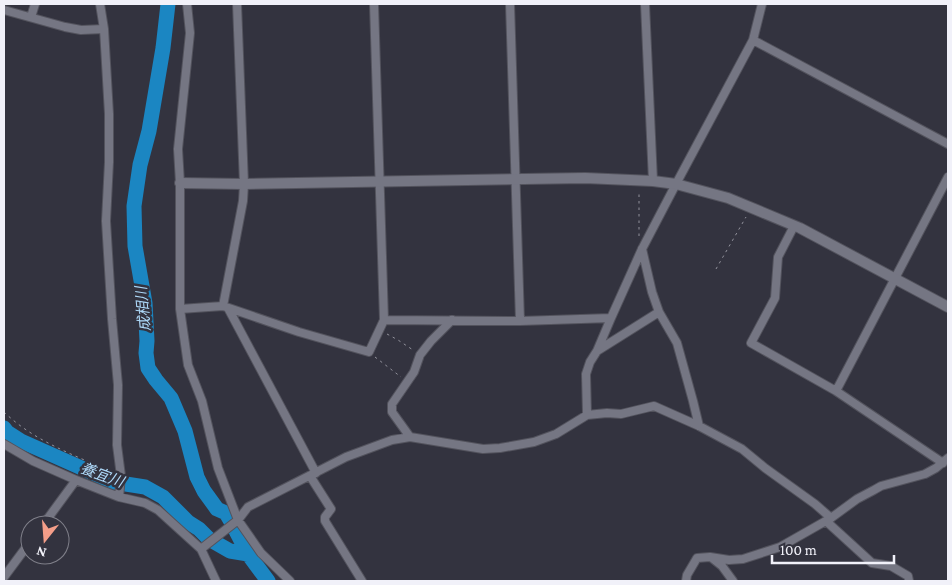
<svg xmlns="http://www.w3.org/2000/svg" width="952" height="585" viewBox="0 0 952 585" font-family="'Crimson Pro','Noto Sans JP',serif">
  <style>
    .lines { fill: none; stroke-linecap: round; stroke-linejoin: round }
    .river { stroke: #1b86c2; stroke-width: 15 }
    .minor-casing { stroke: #53535d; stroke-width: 10 }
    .tertiary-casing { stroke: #53535d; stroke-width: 12 }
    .path { stroke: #92929c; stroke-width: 1; stroke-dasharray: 2.5 4; stroke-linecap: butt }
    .minor { stroke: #757683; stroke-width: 8 }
    .tertiary { stroke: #757683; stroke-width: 10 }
    .labels { text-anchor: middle; stroke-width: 5; stroke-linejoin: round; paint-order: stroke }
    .water-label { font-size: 15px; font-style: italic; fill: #add8f8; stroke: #33333f }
  </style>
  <rect width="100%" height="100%" fill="#33333f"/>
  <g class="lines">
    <path class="river" d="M168,4L163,48L149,131L140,165L134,206L135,246L145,303L147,341L146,353L148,368L156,380L171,398L185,431L197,477L204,491L217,509L226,513L233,525L248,554L268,581
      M4,428L7,432L21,441L113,482L145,487L163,497L188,522L199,529L209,539L230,551L248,554"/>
    <g class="minor-casing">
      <path id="minor" d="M100,4L104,29L109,114V162L106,221L112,319L118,385L117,445L121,476L119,497
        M187,4L190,33L178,149L180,183V309L188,365L202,401L218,468L238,520L261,553L290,581
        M374,4L384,320L520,321L611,318L642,249L676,184L753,40L762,4
        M510,4L520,321
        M645,4L653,181
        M4,10L65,27L81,30L104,29
        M31,17L35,4
        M753,40L948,144
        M794,226L778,257L775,298L751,343L836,391L948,177
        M642,249L652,292L659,312L677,343L693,401L699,426
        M223,306L243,201L244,184L237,4
        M228,308L316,473
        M180,309L223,306L299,332L369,352L384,320
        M597,351L611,318
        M836,391L943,463
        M587,415L586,374L590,362L597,351L659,312
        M410,437L392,412V404L414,372L420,355L431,341L452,320
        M4,444L33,461L76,480L119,497L145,503L158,510L201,549L216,581
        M310,476L331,509L325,517V521L362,581
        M826,521L872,563L891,566L908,576L909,581
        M43,525L76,480
        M201,549L238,520L248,507L346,457L392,440L410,437L483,449L500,448L534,442L556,434L587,415L607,413L621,414L654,406L699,426L742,449L765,468L815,504L831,518
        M712,558L722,566L733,581
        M4,577L30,542
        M686,581L687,575L697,558L710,557L729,560L743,559L780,547L831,518L857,499L874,490L881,486L925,474L936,468L948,458"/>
    </g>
    <g class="tertiary-casing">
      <path id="tertiary" d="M180,183L244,184L585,178L653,181L676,184L728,198L800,228L948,307"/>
    </g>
    <path class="path" d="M639,236V191
      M716,269L746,217
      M387,334L398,340L413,350
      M375,357L401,377
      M4,412C34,441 74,455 112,472
      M867,580V581"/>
    <use href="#minor" class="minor"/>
    <use href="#tertiary" class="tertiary"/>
  </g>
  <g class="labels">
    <g class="water-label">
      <text transform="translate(143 309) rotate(-95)" y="5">成相川</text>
      <text transform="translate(102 475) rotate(20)" y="5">養宜川</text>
    </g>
  </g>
  <rect width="952" height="585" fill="none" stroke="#f1f1f9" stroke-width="10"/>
  <g transform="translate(45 540) rotate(197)"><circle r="24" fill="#33333f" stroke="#7f7f89"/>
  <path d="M0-4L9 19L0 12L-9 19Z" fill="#f49e89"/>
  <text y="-8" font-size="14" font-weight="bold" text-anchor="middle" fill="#f1f1f9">N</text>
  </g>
  <path d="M772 555v8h122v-8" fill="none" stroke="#f1f1f9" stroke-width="2.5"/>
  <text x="780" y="555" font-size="15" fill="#f1f1f9" stroke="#33333f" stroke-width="4" paint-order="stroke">100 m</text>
</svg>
